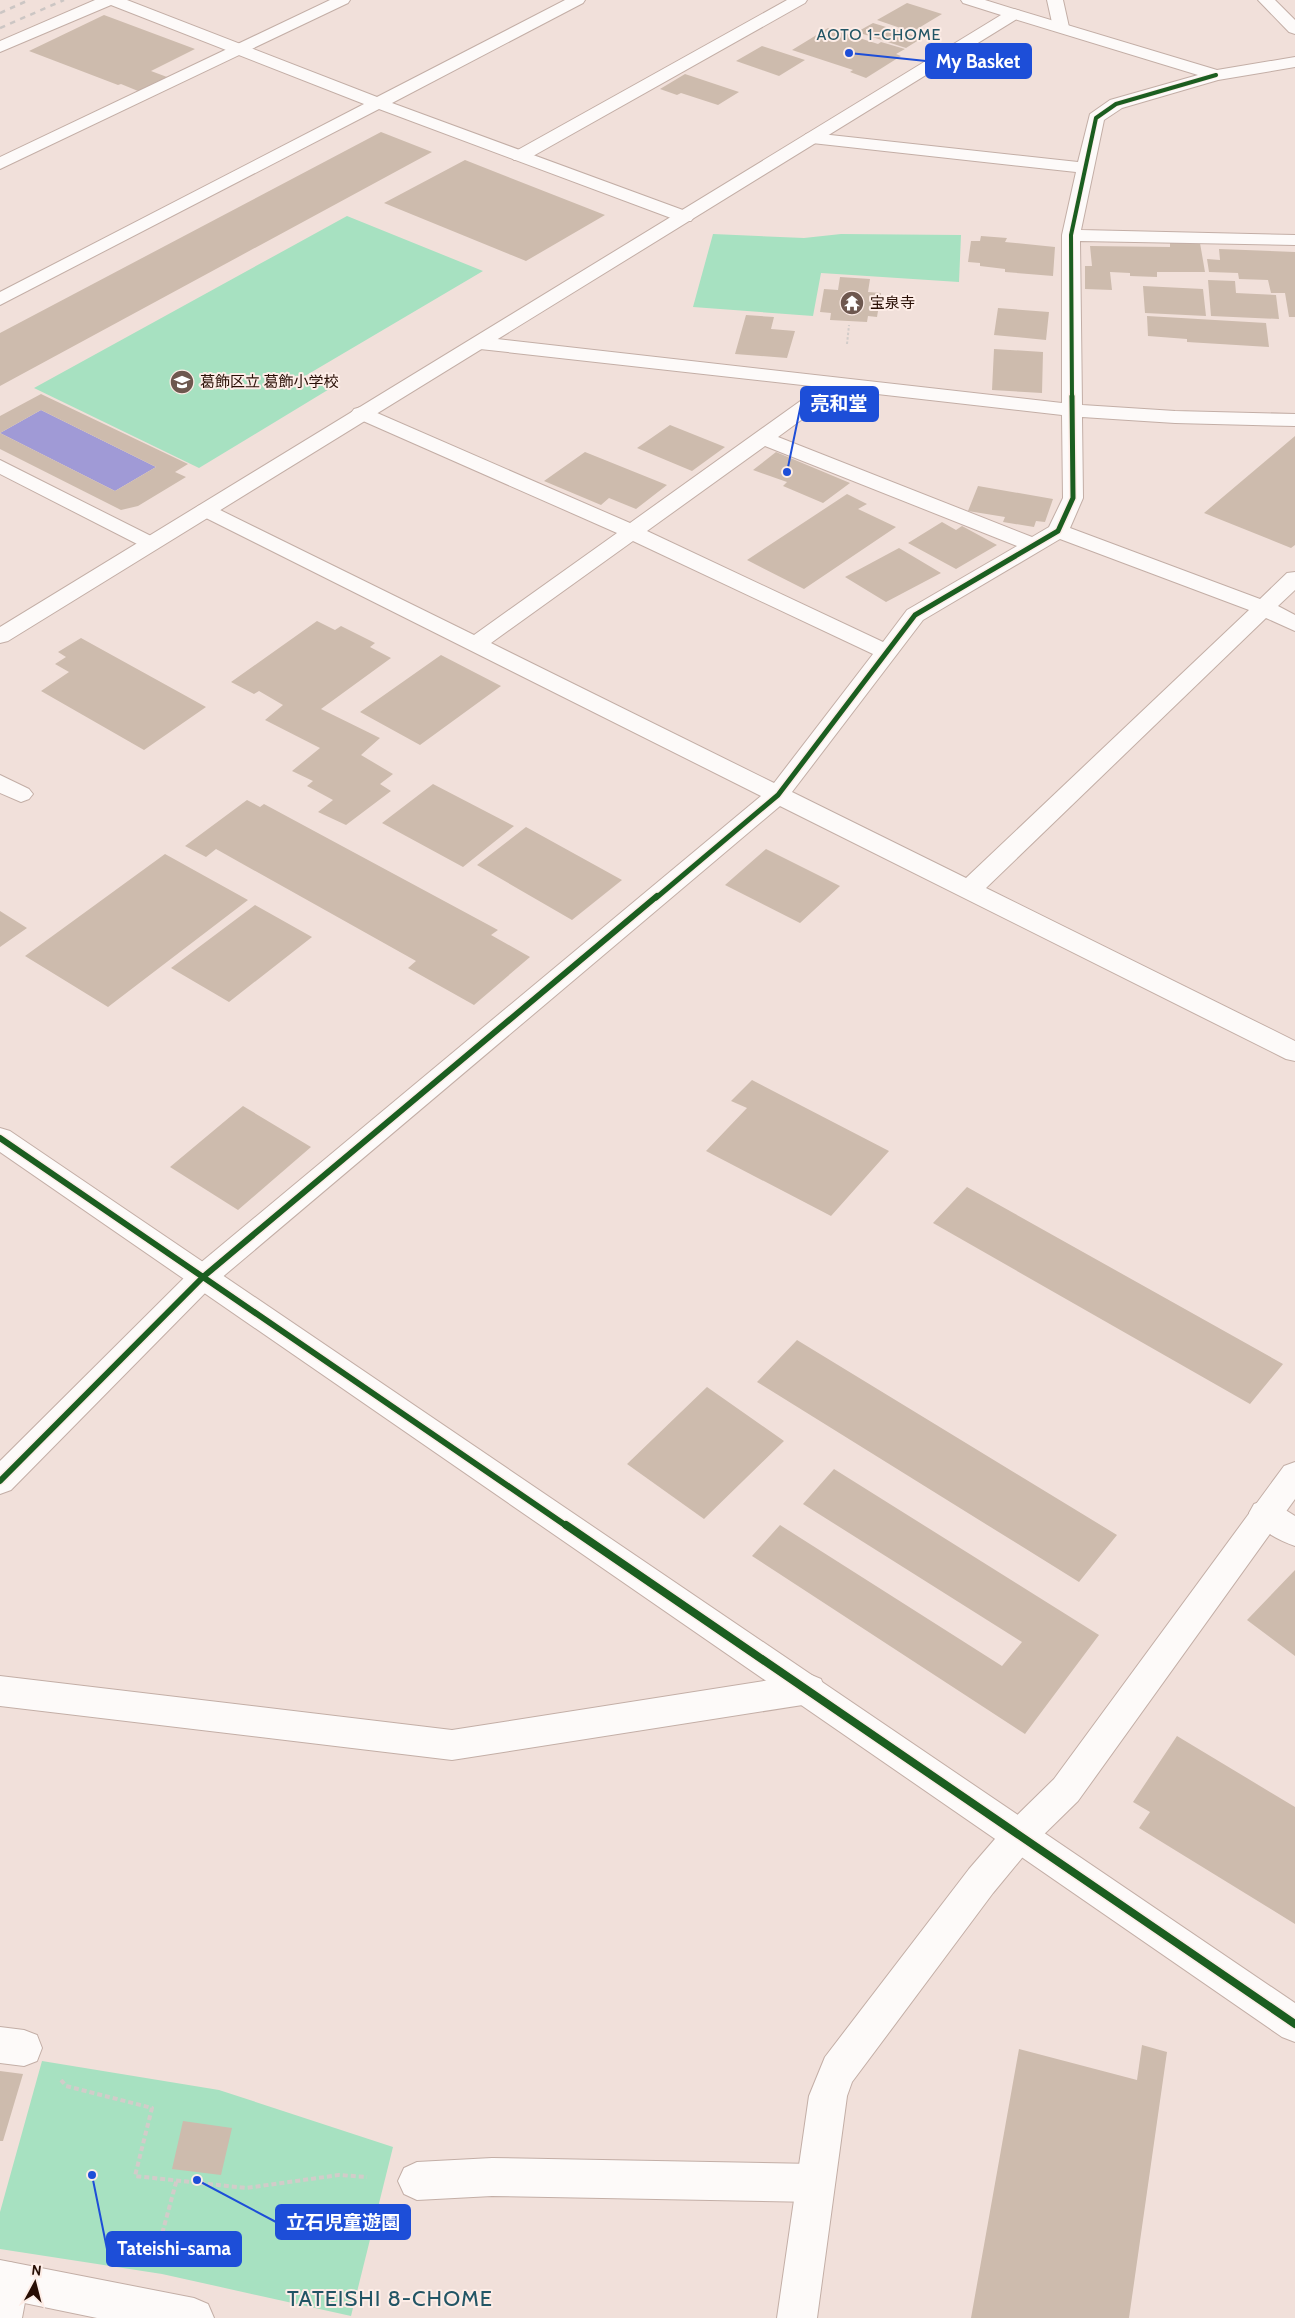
<svg xmlns="http://www.w3.org/2000/svg" width="1295" height="2318" viewBox="0 0 1295 2318" font-family="Cabin,'Noto Sans JP',sans-serif">
  <style>
    .green { fill: #a7e1c1 }
    .water { fill: #a09ad6 }
    .building { fill: #cdbbad }
    .lines { fill: none; stroke-linecap: round; stroke-linejoin: round }
    .service-casing { stroke: #c3aea6; stroke-width: 2 }
    .minor-casing { stroke: #c3aea6; stroke-width: 2 }
    .tertiary-casing { stroke: #c3aea6; stroke-width: 2 }
    .path-far1 { stroke: #d2ccc9; stroke-width: 2; stroke-dasharray: 2.5 2; stroke-linecap: butt }
    .path { stroke: #d2ccc9; stroke-width: 4; stroke-dasharray: 5 3; stroke-linecap: butt }
    .service { fill: #fdfaf9; fill-rule: evenodd }
    .minor { fill: #fdfaf9; fill-rule: evenodd }
    .tertiary { fill: #fdfaf9; fill-rule: evenodd }
    .rail { stroke: #ccc6c4; stroke-width: 2.5; stroke-dasharray: 5.5 5.5; stroke-linecap: butt }
    .cycleway-far3-casing { stroke: #fdede7; stroke-width: 5.5 }
    .cycleway-far2-casing { stroke: #fdede7; stroke-width: 8 }
    .cycleway-far1-casing { stroke: #fdede7; stroke-width: 9 }
    .cycleway-casing { stroke: #fdede7; stroke-width: 11 }
    .cycleway-far3 { stroke: #1b5e20; stroke-width: 4 }
    .cycleway-far2 { stroke: #1b5e20; stroke-width: 5 }
    .cycleway-far1 { stroke: #1b5e20; stroke-width: 6 }
    .cycleway { stroke: #1b5e20; stroke-width: 8 }
    .labels { text-anchor: middle; stroke-width: 4; stroke-linejoin: round; paint-order: stroke }
    .far-poi-label { font-size: 15px; fill: #280e04; stroke: #fdede7; text-anchor: start }
    .far-neighbourhood-label { font-size: 16px; letter-spacing: 1px; fill: #225565; stroke: #fdede7 }
    .near-neighbourhood-label { font-size: 22px; letter-spacing: 1px; fill: #225565; stroke: #fdede7 }
    .leader { fill: none; stroke: #1d4ed8; stroke-width: 2 }
    .callout-dot { fill: #1d4ed8; stroke: #fdede7; stroke-width: 2 }
    .callout { fill: #1d4ed8; stroke: #1d4ed8; stroke-width: 2 }
    .callout-label { font-size: 19px; text-anchor: middle; font-weight: bold; fill: #fff }
  </style>
  <rect width="100%" height="100%" fill="#f1e0da"/>
  <path class="green" d="M347,216L483,271L305,376L331,388L199,468L34,388Z
    M713,234L804,238L841,234L961,235L959,282L821,273L813,316L693,307Z
    M42,2061L219,2090L393,2147L351,2316L162,2274L0,2249V2212Z"/>
  <path class="water" d="M41,410L156,467L115,491L0,433Z"/>
  <path class="building" d="M907,3L942,14L912,32L877,20Z
    M104,15L195,49L151,71L167,77L138,91L121,84L118,85L29,51Z
    M873,23L922,38L906,48L857,32Z
    M828,28L878,44L881,42L905,49L896,54L901,56L866,78L850,72L853,70L792,50Z
    M762,46L805,60L779,76L736,61Z
    M685,74L739,92L718,105L681,93L677,95L660,89Z
    M381,132L432,152L0,386V333Z
    M465,160L605,215L526,261L384,203Z
    M981,236L1007,238L1005,242L1055,247L1053,276L1005,272V269L980,266V263L968,262L971,241H980Z
    M1170,242L1200,243L1205,272H1157V277L1130,276V273L1110,272L1112,290L1085,289V266H1092L1090,246L1170,247Z
    M1219,249L1295,252V317H1289L1285,293H1271L1268,280L1239,279L1238,273L1209,272L1207,259L1220,260Z
    M840,277L870,279L868,292L881,293L877,317L868,316L867,322L830,320L831,313L820,312L824,289L838,290Z
    M1208,280L1235,281L1236,293L1276,295L1279,319L1211,316Z
    M1143,286L1203,289L1206,316L1145,313Z
    M998,308L1049,312L1046,340L994,335Z
    M746,315L774,317L771,329L795,331L787,358L735,354Z
    M1147,316L1266,323L1269,347L1187,342V339L1148,336Z
    M994,349L1043,352L1042,393L992,390Z
    M41,394L188,464L175,472L186,477L138,506L121,510L0,449V433L115,491L156,467L41,410L0,433V416Z
    M670,425L725,447L692,471L637,448Z
    M1295,436V545L1291,548L1204,513Z
    M585,452L667,485L636,509L609,498L601,505L544,481Z
    M776,452L850,483L823,503L783,486L787,482L753,470Z
    M978,486L1053,499L1045,522L1036,521L1034,527L1003,522L1005,517L968,511Z
    M847,494L867,504L858,509L896,527L804,589L747,560Z
    M942,522L956,530L962,526L997,545L956,569L908,543Z
    M899,548L941,573L886,602L845,577Z
    M317,621L335,630L341,626L375,643L370,647L391,658L321,709L380,738L361,755L393,774L380,784L391,791L346,825L318,812L333,800L307,786L313,781L292,771L320,748L265,720L283,705L259,691L254,694L231,682Z
    M81,638L206,707L144,750L41,691L69,672L55,664L66,657L58,652Z
    M441,655L501,686L420,745L360,712Z
    M433,784L514,826L463,867L382,823Z
    M247,800L260,807L264,804L498,930L491,935L530,957L474,1005L408,968L416,961L216,849L206,857L185,846Z
    M526,827L622,880L572,920L477,865Z
    M766,849L840,886L800,923L725,885Z
    M165,854L248,900L108,1007L25,956Z
    M255,905L312,937L229,1002L171,968Z
    M0,911L27,928L0,947Z
    M752,1080L889,1151L831,1216L706,1151L747,1108L731,1101Z
    M243,1106L311,1147L238,1210L170,1167Z
    M967,1187L1283,1364L1250,1404L933,1223Z
    M797,1340L1117,1535L1079,1582L757,1382Z
    M707,1387L784,1441L704,1519L627,1464Z
    M834,1469L1099,1635L1025,1734L752,1556L780,1525L1002,1666L1022,1642L803,1504Z
    M1295,1570V1656L1247,1620Z
    M1177,1736L1295,1807V1924L1139,1828L1150,1812L1133,1802Z
    M1142,2045L1167,2052L1129,2318H971L1019,2049L1137,2080Z
    M0,2071L23,2074L3,2141H0Z
    M183,2121L232,2128L221,2175L172,2169Z"/>
  <g class="lines">
    <g class="service-casing">
      <path id="service" d="M330,0H350L348,3L0,169V157Z
        M787,0H807L805,3L526,160H514L511,156L514,152Z
        M1047,0H1063L1069,27L1067,30H1055L1053,27Z
        M0,775L29,789L33,794L29,799L21,802L0,793Z
        M1265,1500L1276,1504L1295,1516V1546C1278,1540 1257,1529 1249,1513L1254,1504Z
        M0,2027L24,2030L37,2035L42,2048L37,2061L24,2066L0,2063Z
        M492,2158L815,2164L828,2170L834,2183L828,2196L815,2202L492,2196L417,2200L404,2194L398,2181L404,2168L417,2162Z
        M10,2262L24,2267L29,2281L22,2318H0V2266Z"/>
    </g>
    <g class="minor-casing">
      <path id="minor" d="M95,0H127L377,97L565,0H585L583,3L392,103L691,213L694,217L691,221H679L379,109L0,305V292L364,104L111,5L0,52V41Z
        M1258,0H1275L1295,20V34L1289,32Z
        M1014,9L1217,70L1295,57V67L1218,80L1122,108L1104,120L1081,230L1295,235V245L1080,241L1082,405L1175,411L1295,414V426L1175,423L1082,417L1083,498L1070,528L1260,599L1287,573L1295,572V590L1278,606L1295,615V631L1266,618L986,888L1295,1041V1061L1286,1059L780,806L213,1285L11,1490L0,1494V1461L193,1269L761,796L198,514L195,510L198,506L205,504L212,506L474,635L617,533L354,417L351,413L354,409L361,407L368,409L630,523L820,387L480,349L473,347L470,343L473,339L480,337L1062,403V235L1076,172L812,143L806,142L803,138L806,134L812,133L1078,162L1090,114L1110,100L1198,75L1008,17L1006,14L1008,11ZM842,390L1062,415L1063,498L1049,527L1032,537L778,437ZM765,446L1017,546L907,610L883,642L647,531ZM1060,539L1249,610L966,878L792,792L923,620ZM633,541L873,654L774,783L491,643Z
        M0,460L157,539L161,543L157,547L150,549L143,547L0,474Z
        M1295,1462V1499L1078,1801L1031,1847L993,1893L852,2082L847,2096L817,2318H777L809,2096L825,2057L969,1869L1007,1825L1054,1779L1284,1466Z
        M809,1674L821,1679L825,1689L821,1699L809,1704L452,1760L0,1706V1676L452,1730Z
        M0,2260L194,2298L208,2304L214,2318H97L0,2298Z"/>
    </g>
    <g class="tertiary-casing">
      <path id="tertiary" d="M961,0H985L1020,11L1022,14L1020,17L8,641L0,643V627L1001,15L963,3Z
        M0,1128L10,1131L1295,2003V2042L1282,2037L0,1152Z"/>
    </g>
    <path class="path-far1" d="M847,344L849,325"/>
    <path class="path" d="M61,2080L66,2086L152,2108L135,2176L246,2188L339,2175L367,2177
      M156,2256L177,2179"/>
    <use href="#service" class="service"/>
    <use href="#minor" class="minor"/>
    <use href="#tertiary" class="tertiary"/>
    <path class="rail" d="M0,13L29,0
      M0,28L64,0"/>
    <g class="cycleway-far3-casing">
      <path id="cycleway-far3" d="M1072,398L1071,235L1096,118L1116,104L1216,75"/>
    </g>
    <g class="cycleway-far2-casing">
      <path id="cycleway-far2" d="M656,898L778,795L915,615L1058,531L1073,498L1072,396"/>
    </g>
    <g class="cycleway-far1-casing">
      <path id="cycleway-far1" d="M0,1138L568,1527
        M0,1481L203,1277L657,896"/>
    </g>
    <g class="cycleway-casing">
      <path id="cycleway" d="M566,1525L1295,2024"/>
    </g>
    <use href="#cycleway-far3" class="cycleway-far3"/>
    <use href="#cycleway-far2" class="cycleway-far2"/>
    <use href="#cycleway-far1" class="cycleway-far1"/>
    <use href="#cycleway" class="cycleway"/>
  </g>
  <defs>
    <g id="temple-disc" transform="scale(1.25)"><circle r="9.5" fill="#6e584f" stroke="#fdede7"/><path d="M0-6L5-2H3V0L6.5 2.5H4V6H1.5V3h-3V6H-4V2.5H-6.5L-3 0V-2H-5Z" fill="#fff"/></g>
    <g id="school-disc" transform="scale(1.25)"><circle r="9.5" fill="#6e584f" stroke="#fdede7"/><path d="M0-5L7-2L0 1L-7-2ZM-4 1L0 2.5L4 1V4Q0 6-4 4Z" fill="#fff"/></g>
  </defs>
  <g fill-rule="evenodd">
    <use href="#temple-disc" x="852" y="303"/>
    <use href="#school-disc" x="182" y="382"/>
  </g>
  <g class="labels">
    <g class="far-poi-label">
      <text x="870" y="308">宝泉寺</text>
      <text x="200" y="387">葛飾区立 葛飾小学校</text>
    </g>
    <g class="far-neighbourhood-label">
      <text x="879" y="40">AOTO 1-CHOME</text>
    </g>
    <g class="near-neighbourhood-label">
      <text x="390" y="2306">TATEISHI 8-CHOME</text>
    </g>
  </g>
  <path class="leader" d="M849 53L926 61M787 472L801 404M197 2180L276 2222M92 2175L107 2249"/>
  <g class="callout-dot">
    <circle cx="849" cy="53" r="5"/>
    <circle cx="787" cy="472" r="5"/>
    <circle cx="197" cy="2180" r="5"/>
    <circle cx="92" cy="2175" r="5"/>
  </g>
  <g class="callout">
    <rect x="926" y="44" width="105" height="34" rx="5"/>
    <rect x="801" y="387" width="77" height="34" rx="5"/>
    <rect x="276" y="2205" width="134" height="34" rx="5"/>
    <rect x="107" y="2232" width="134" height="34" rx="5"/>
  </g>
  <g class="callout-label">
    <text x="978" y="68">My Basket</text>
    <text x="839" y="410">亮和堂</text>
    <text x="343" y="2229">立石児童遊園</text>
    <text x="174" y="2255">Tateishi-sama</text>
  </g>
  <g transform="translate(35 2283) rotate(7)" stroke="#fdede7" stroke-width="4" paint-order="stroke">
  <path d="M0-4L9 19L0 12L-9 19Z" fill="#280e04"/>
  <text y="-8" font-size="14" font-weight="bold" text-anchor="middle" fill="#280e04">N</text>
  </g>
</svg>
